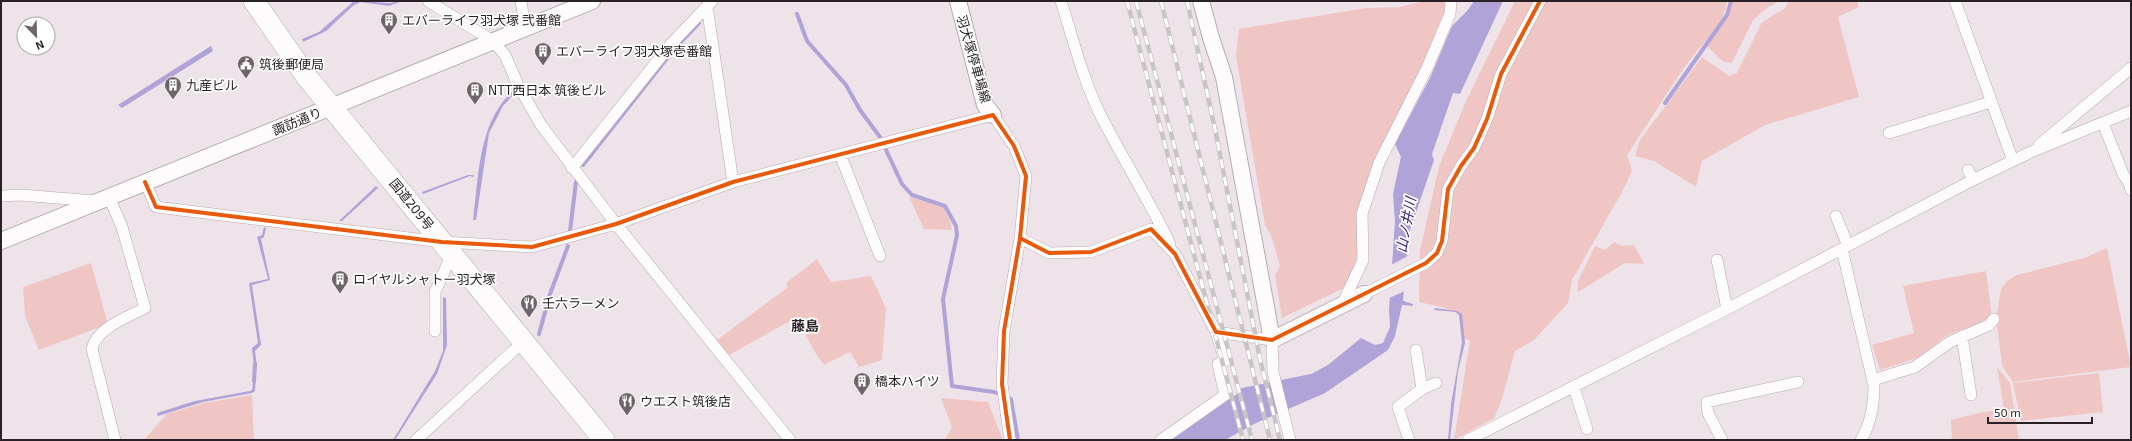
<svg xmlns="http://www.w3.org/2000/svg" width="2132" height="441" viewBox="0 0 2132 441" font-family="'Exo 2','Noto Sans JP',sans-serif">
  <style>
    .green { fill: #efc6c4 }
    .water { fill: #afa3d7 }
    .pier { fill: #efe3ea }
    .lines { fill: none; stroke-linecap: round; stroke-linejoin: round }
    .stream { stroke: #afa3d7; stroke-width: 4 }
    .street-casing { stroke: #b5abb1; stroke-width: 12 }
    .secondary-casing { stroke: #b5abb1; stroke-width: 18 }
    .highway-casing { stroke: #b5abb1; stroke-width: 22 }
    .street { stroke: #fdfbfc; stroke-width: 11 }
    .secondary { stroke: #fdfbfc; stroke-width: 16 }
    .highway { stroke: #fdfbfc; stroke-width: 21 }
    .rail-casing { stroke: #c8c5c7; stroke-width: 4.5 }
    .rail { stroke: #fff; stroke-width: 3; stroke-dasharray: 9; stroke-linecap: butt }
    .cycleway-casing { stroke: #fff; stroke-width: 6 }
    .cycleway { stroke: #e8590c; stroke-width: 4 }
    .labels { text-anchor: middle; stroke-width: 3.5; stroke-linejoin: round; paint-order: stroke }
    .poi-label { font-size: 13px; fill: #292126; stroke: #fff; text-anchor: start }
    .street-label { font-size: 13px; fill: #292126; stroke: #fff }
    .water-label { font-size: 14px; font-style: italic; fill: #391e73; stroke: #fff }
    .neighbourhood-label { font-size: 14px; font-weight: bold; fill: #292126; stroke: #fff }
  </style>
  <rect width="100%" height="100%" fill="#efe3ea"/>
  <path class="green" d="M1424,1H1446L1447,6L1422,67L1372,167L1354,273L1344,288L1282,318L1275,275L1280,266L1271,235L1265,225L1236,56L1239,29L1366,8L1401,7Z
    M1515,1H1727C1724,25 1706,39 1692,57C1669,88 1649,123 1627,155L1632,171L1622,192L1572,280L1568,303L1534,340L1515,351L1501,402L1494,418L1454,440L1470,341L1462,337L1460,315L1446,308L1419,302L1420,251L1439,166L1466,101Z
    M1730,1H1780L1768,7L1753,20L1732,63L1722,61L1707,46L1729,14Z
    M1789,1H1857L1859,7L1838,17L1859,97L1765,125L1702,161L1696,187L1654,161L1635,156L1640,140L1702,57L1729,76L1737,73L1762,22L1784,9Z
    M909,197L943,207L951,223L952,230L924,229Z
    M1614,242L1622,246L1634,245L1644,264L1625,263L1578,292V281L1595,246L1605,250Z
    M2107,248L2131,367L2013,382L2002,365L1996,318L2001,289L2007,281L2017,275L2084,258Z
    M817,259L831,282L871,276L886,308L882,360L859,367L850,352L824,365L814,351L797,317L729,355L717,340L788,287L786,283Z
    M91,263L108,324L39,350L25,316L23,287Z
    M1986,271L1992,318L1946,336L1920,357L1880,370L1872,345L1914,333L1903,286Z
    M1997,367L2010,383L2019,440H1952L1951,420L1978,413L2004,409Z
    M2099,373L2103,412L2021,421L2013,383Z
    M252,395L254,440H144L167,414L204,403Z
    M941,398L988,402L1003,440H945L952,427Z"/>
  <path class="water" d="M354,1L390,3L402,1L389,6L360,2L354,5L326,31L303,42L302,39L319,32Z
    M1474,1H1503L1460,94L1453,93L1432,154L1434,160L1409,233L1403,301L1413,304V306L1402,305L1395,336L1388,350L1325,393L1256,423L1225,440H1171L1237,394L1242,388L1311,374L1328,365L1361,338L1375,345L1383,343L1390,327L1389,310L1395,221L1393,194L1401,157L1395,144L1430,78L1452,26L1467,11Z
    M211,46L213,51L122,108L118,105Z
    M513,91L515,93L503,106L489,133L476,220H473C479,176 478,122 513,91Z
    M468,175H474L473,177L470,176L423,194L422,192Z
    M376,186L378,188L342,221H339Z
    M264,227L266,228L264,237L261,239L270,280L252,285L261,345L255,351L257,367H254L252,348L258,343L249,283L268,279L257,237L262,235Z
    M443,297L446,298L447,345L437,374L395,440H393L435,371L443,351Z
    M1435,308L1457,311L1462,314L1465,343L1458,371L1450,440H1448L1451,404L1462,342L1459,315L1456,312L1434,310Z
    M254,375L256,376L255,391L252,393L203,402L158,416L157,413L195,401L250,391L252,390Z"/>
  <path class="pier" d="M1410,255L1407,290L1387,299L1389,266Z"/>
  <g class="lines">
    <path class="stream" d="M797,14L807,41L846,85L860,110L880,137L902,184L912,195L945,206L956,226L957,235L943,299L952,386L994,392L1011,399L1018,440
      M1665,103L1727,15L1731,1
      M583,165L675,48L699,23
      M570,231L576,182
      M539,334L550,294L568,246
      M254,381L255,364"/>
    <g class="street-casing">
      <path id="street" d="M428,1L493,41L505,55L518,85L541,125L616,224L790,440
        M521,1L525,27
        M1061,1C1073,39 1083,80 1101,116C1123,159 1149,200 1170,244
        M1955,1L2013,161
        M707,6L733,182
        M2103,123L2123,174L2129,183L2131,190
        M1889,133L1991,102
        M2039,145L2131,68
        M840,154L880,256
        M572,168L671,44L712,1
        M1968,170L1973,180
        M145,182L156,207L442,242L532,247L616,224L733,182L993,115L1014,146L1026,176L1020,238L1004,331L1002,384L1010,440
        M1,196L21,195L95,201
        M109,197L122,227L145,308C128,317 96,328 92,349L115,440
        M1836,216L1848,246
        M1020,238L1049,253L1091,252L1151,229L1175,254L1216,332L1272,340L1273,372L1290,440
        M1842,249L1874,386C1874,406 1871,423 1861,440
        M1717,260L1727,309
        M1364,294L1426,263L1437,253L1442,241L1448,189L1461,166L1474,148L1487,119L1501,74L1540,1
        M1342,305L1363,260L1362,214L1379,163L1427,68L1450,14L1451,1
        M435,331V292L452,254
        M1962,336L1971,395
        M1416,350L1422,389
        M1873,380L1915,367L1950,342L1989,325L1994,319
        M1574,387L1587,429
        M416,440L524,341
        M1161,440L1225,395L1218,364L1225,361L1216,332
        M1409,440L1398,407L1422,389L1436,383
        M1468,440L1727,309L1973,180L2031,152L2131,111
        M1722,440L1708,413L1707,402L1798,382"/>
    </g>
    <g class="secondary-casing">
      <path id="secondary" d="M958,1L985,105L993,115
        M1201,1L1211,38L1224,77L1272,340L1364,294
        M1,241L592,1"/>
    </g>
    <g class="highway-casing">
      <path id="highway" d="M254,1L306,76L604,440"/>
    </g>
    <use href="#street" class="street"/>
    <use href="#secondary" class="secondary"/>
    <use href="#highway" class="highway"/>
    <g class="rail-casing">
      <path id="rail" d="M1127,1L1243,440
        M1136,1L1252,440
        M1161,1L1270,440
        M1187,1L1215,129L1260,359L1280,440"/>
    </g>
    <use href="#rail" class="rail"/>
    <g class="cycleway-casing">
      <path id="cycleway" d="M145,182L156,207L442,242L532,247L616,224L733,182L993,115L1014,146L1026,176L1020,238L1004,331L1002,384L1010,440
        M1020,238L1049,253L1091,252L1151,229L1175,254L1216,332L1272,340L1426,263L1437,253L1442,241L1448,189L1461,166L1474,148L1487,119L1501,74L1540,1"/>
    </g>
    <use href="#cycleway" class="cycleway"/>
  </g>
  <defs>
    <g id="building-pin" transform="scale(0.9)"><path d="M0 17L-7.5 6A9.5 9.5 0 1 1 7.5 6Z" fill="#6e656b" stroke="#fff"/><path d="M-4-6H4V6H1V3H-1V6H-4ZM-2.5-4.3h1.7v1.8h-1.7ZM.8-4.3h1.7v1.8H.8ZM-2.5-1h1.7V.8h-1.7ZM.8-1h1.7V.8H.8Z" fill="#fff"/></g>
    <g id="civic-pin" transform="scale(0.9)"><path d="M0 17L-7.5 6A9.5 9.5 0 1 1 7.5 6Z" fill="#6e656b" stroke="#fff"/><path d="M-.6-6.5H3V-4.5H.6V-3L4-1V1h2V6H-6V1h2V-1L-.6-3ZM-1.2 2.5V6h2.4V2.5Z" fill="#fff"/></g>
    <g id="restaurant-pin" transform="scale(0.9)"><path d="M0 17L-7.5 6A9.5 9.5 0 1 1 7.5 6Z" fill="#6e656b" stroke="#fff"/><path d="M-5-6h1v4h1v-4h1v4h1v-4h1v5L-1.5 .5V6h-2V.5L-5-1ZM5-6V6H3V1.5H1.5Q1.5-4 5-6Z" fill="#fff"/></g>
  </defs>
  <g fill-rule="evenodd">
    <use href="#building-pin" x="389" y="20"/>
    <use href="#building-pin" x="543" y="51"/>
    <use href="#civic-pin" x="246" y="64"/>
    <use href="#building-pin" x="173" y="85"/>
    <use href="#building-pin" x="475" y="90"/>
    <use href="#building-pin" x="340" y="279"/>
    <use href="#restaurant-pin" x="529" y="303"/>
    <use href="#building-pin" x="862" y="381"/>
    <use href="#restaurant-pin" x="627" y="401"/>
  </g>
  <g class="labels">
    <g class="poi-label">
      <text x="402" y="25">エバーライフ羽犬塚 弐番館</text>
      <text x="556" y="56">エバーライフ羽犬塚壱番館</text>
      <text x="259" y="69">筑後郵便局</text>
      <text x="186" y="90">九産ビル</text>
      <text x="488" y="95">NTT西日本 筑後ビル</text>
      <text x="353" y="284">ロイヤルシャトー羽犬塚</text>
      <text x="542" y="308">壬六ラーメン</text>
      <text x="875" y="386">橋本ハイツ</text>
      <text x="640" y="406">ウエスト筑後店</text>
    </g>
    <g class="street-label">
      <text transform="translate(974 59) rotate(74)" y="5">羽犬塚停車場線</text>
      <text transform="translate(297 121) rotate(-22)" y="5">諏訪通り</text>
      <text transform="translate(412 204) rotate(51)" y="5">国道209号</text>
    </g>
    <g class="water-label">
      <text transform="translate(1406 225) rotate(-80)" y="5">山ノ井川</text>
    </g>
    <g class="neighbourhood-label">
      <text x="805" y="331">藤島</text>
    </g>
  </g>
  <rect width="2132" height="441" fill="none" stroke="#292126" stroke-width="4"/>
  <g transform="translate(36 36) rotate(157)"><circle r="19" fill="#ffffff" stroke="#a9a6a8"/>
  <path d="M0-3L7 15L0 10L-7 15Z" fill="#6e656b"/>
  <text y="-6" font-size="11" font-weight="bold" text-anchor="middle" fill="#292126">N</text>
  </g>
  <path d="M1988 417v6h104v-6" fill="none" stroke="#292126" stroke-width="2"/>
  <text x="1994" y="417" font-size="12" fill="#292126" stroke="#ffffff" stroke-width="3" paint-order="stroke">50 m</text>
</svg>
